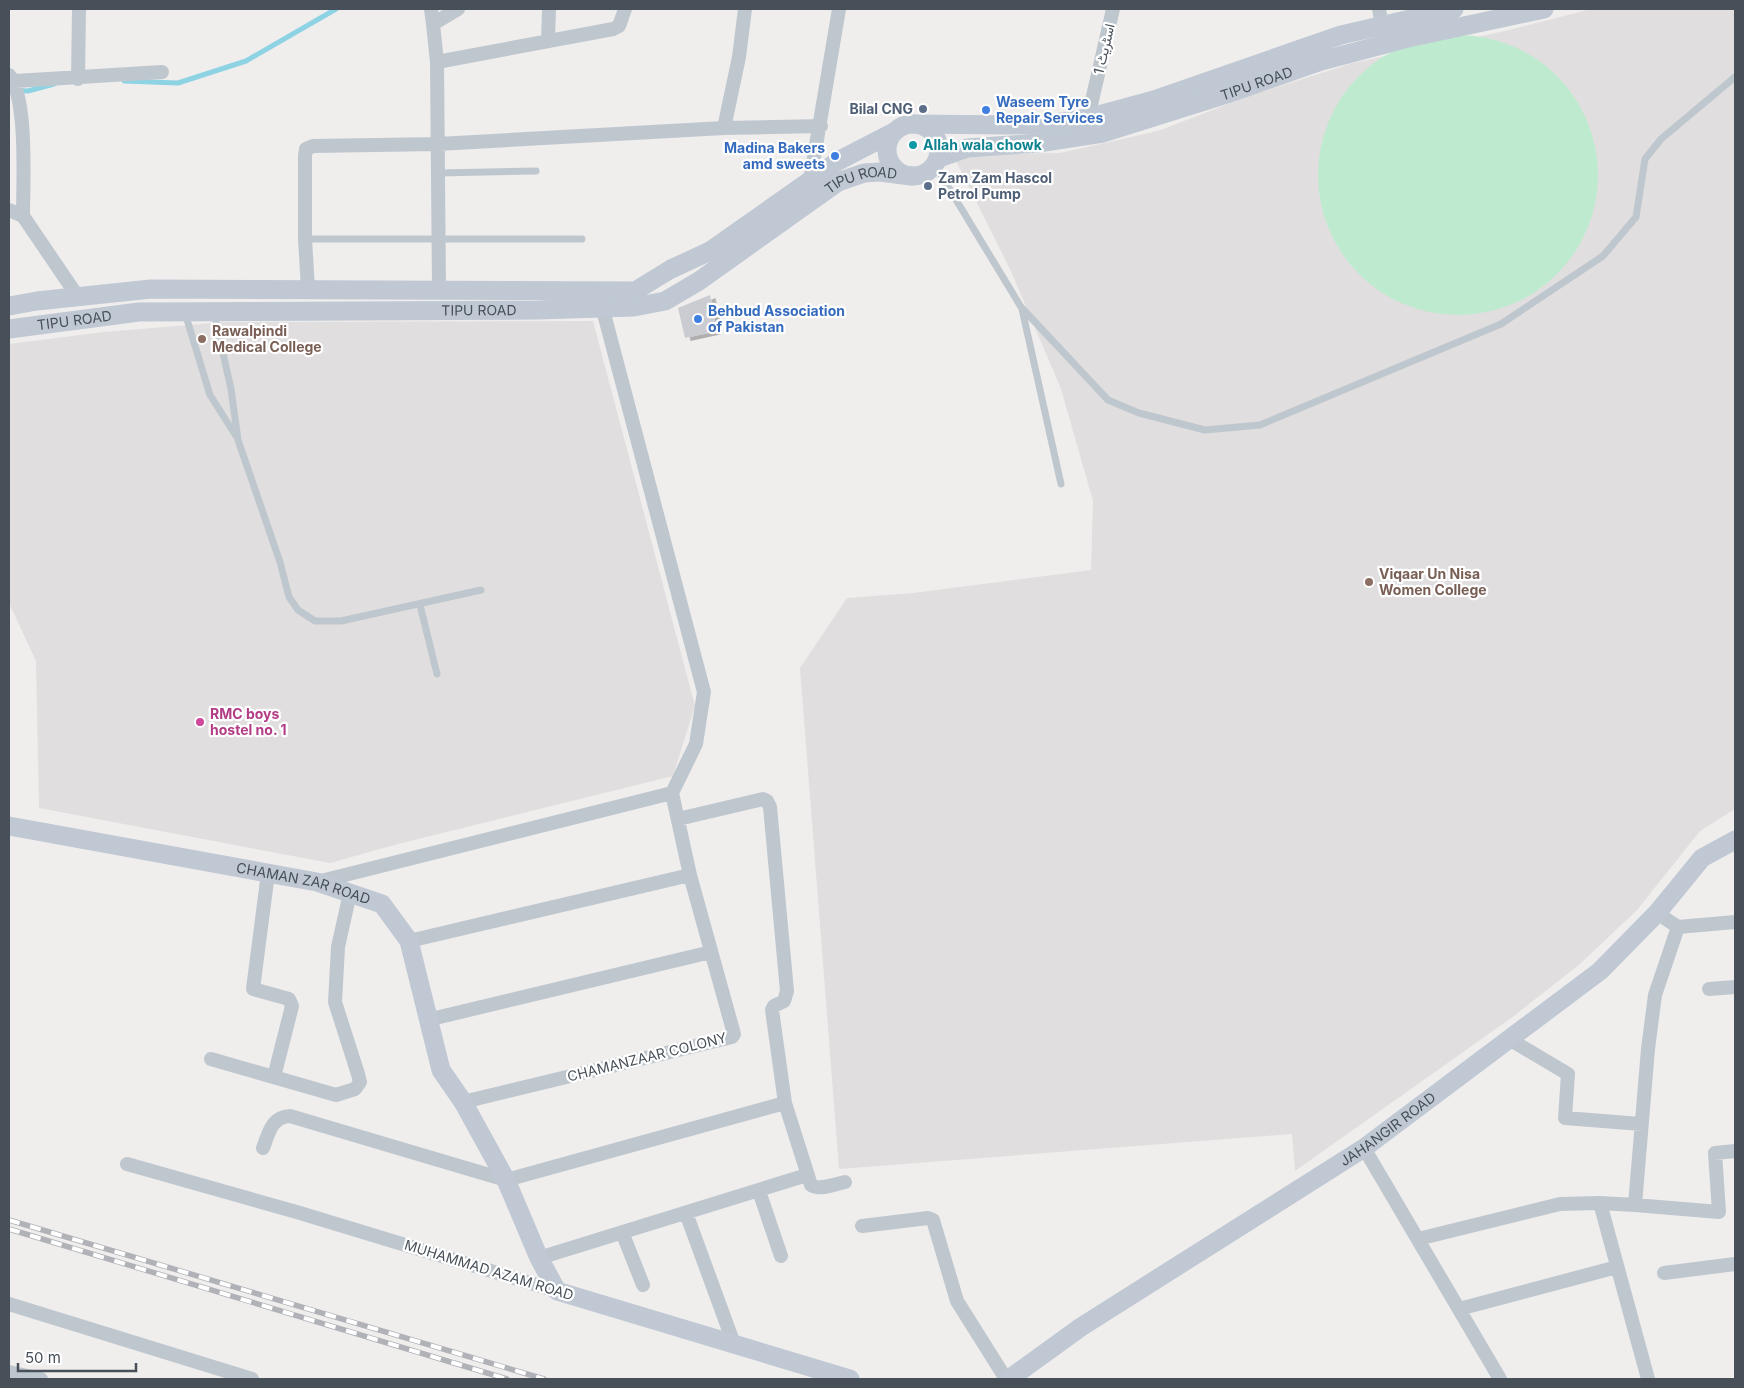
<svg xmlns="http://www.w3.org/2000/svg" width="1744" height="1388" viewBox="0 0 1744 1388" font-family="Inter,Vazirmatn,sans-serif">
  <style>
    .education { fill: #e0dede }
    .green { fill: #beebcf }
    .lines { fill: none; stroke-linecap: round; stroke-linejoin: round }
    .stream { stroke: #8ed3e4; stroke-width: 5 }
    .building { fill: #caccd1; filter: url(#shadow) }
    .lane { stroke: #bfc7ce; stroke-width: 7 }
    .street { stroke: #bfc7ce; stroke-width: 14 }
    .secondary { stroke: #bfc8d3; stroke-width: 19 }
    .rail-casing { stroke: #b0b2b7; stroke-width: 5.5 }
    .rail { stroke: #fff; stroke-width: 4; stroke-dasharray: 11; stroke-linecap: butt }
    .service-dot { fill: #5c6f8a; stroke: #fff; stroke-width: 2 }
    .shop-dot { fill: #3f7fe0; stroke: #fff; stroke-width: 2 }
    .culture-dot { fill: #0f9aa8; stroke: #fff; stroke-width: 2 }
    .education-dot { fill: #8d6e63; stroke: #fff; stroke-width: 2 }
    .hotel-dot { fill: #d1479c; stroke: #fff; stroke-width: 2 }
    .labels { text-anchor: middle; stroke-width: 4.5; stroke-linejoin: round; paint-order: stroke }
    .street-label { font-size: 14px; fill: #475059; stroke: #fff }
    .shop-label { font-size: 14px; font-weight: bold; fill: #366cbe; stroke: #fff; text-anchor: start }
    .service-label { font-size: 14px; font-weight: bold; fill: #4e5e75; stroke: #fff; text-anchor: end }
    .culture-label { font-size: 14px; font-weight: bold; fill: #0d838f; stroke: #fff; text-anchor: start }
    .education-label { font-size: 14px; font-weight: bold; fill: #785e54; stroke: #fff; text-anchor: start }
    .hotel-label { font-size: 14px; font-weight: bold; fill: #b23c85; stroke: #fff; text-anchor: start }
  </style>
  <defs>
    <filter id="shadow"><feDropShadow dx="5.5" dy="3" stdDeviation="0" flood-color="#0004"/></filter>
  </defs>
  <rect width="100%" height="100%" fill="#f0eded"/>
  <path class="education" d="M1591,9H1735V809L1700,831L1637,910L1580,964L1514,1016L1295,1171L1292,1134L839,1169L800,668L847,598L913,593L1091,570L1093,501L1061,389L1010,269L953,155L1060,153L1158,131L1249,96L1353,63L1505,31Z
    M593,321L695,706L673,776L398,844L330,863L39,808L36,661L9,603V344L104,332L226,322Z"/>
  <path class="green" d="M1318 175a140 140 0 1 1 280 0a140 140 0 1 1-280 0Z"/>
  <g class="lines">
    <path class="stream" d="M124,81L178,83L246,61L336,9
      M9,90L28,91L54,84"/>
  </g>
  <path class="building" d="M710,295L717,331L685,338L678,308Z"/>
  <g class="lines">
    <path class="lane" d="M935,165L1021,307L1108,400L1139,413L1205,430L1260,425L1501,324L1603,256L1636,217L1645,159L1661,139L1735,77
      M438,173L536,171
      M305,239H582
      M1022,309L1061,484
      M185,313L210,395L236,436
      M214,313L231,389L238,440L280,562L289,597L298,610L315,621H341L481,590
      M420,605L437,674"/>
    <path class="street" d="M431,9L433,24
      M745,9L739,57L724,128L821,126
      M1379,9L1382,25
      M548,40L549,9
      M437,62L613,29L619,26L625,9
      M9,75C28,98 23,184 23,216
      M78,79L79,9
      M15,81L162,72
      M1088,118L1113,9
      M810,181L839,9
      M9,210L23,216L78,297
      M308,289L305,239V156L306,149L313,146L438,144L724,128
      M439,290L437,62L433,24L458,9
      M603,310L704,692L696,744L672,793
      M678,819L763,799L767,801L770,807L787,991L784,1001L774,1006L772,1010L785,1103L811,1185C819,1191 835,1184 845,1182
      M268,873L253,989L289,999L292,1006L274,1077
      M317,882L672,793
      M1657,913L1678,927L1735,922
      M409,941L690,875
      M1709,989L1735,987
      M427,1020L711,952
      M1509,1039L1568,1074L1565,1118L1641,1124
      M211,1059L336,1095L355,1089L360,1082L358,1074L335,1002L338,947L350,893
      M463,1102L732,1037L734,1034L690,875L672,793
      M263,1148C269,1133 271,1117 290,1116L506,1180L785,1103
      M1364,1148L1500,1379
      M127,1164L300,1213L557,1291
      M759,1191L781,1256
      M1635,1205L1719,1212L1715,1153L1735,1151
      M686,1213L734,1344
      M862,1226L928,1218L933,1220L957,1301L1006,1379
      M622,1232L643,1285
      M1418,1239L1560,1204L1600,1203
      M539,1258L807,1175
      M1664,1273L1735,1264
      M9,1304L252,1379
      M1459,1309L1617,1267
      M9,1372L41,1379
      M1648,1379L1600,1203L1635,1205L1648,1049L1655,995L1678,927"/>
    <g class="secondary">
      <path d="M913,124L1010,125L1049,124L1088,118L1154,100L1341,35L1454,9"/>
      <circle cx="913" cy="150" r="26"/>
      <path id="s1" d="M939,158L967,148L1038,143L1103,133L1227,94L1321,61L1408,38L1544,9"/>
      <path d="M9,306L37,301L151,289L635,291L671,269L710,251L838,161L894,132"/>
      <path id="s2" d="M9,329L139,312L537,310L634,307L665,301L699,281L838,182L864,173L880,172L911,176"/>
      <path id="s3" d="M9,826L317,882L382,904L409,941L441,1070L463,1102L506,1180L539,1258L557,1291L850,1379"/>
      <path id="s4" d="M1009,1379L1081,1327L1364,1148L1600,971L1657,913L1702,858L1735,840"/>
    </g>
    <g class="rail-casing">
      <path id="rail" d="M9,1220L544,1379
        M9,1229L507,1379"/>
    </g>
    <use href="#rail" class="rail"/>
  </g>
  <g class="service-dot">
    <circle cx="923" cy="109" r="5"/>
    <circle cx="928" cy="186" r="5"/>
  </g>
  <g class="shop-dot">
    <circle cx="986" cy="110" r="5"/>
    <circle cx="835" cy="156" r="5"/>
    <circle cx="698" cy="319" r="5"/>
  </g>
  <circle class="culture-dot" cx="913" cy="145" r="5"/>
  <g class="education-dot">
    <circle cx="202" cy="339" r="5"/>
    <circle cx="1369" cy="582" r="5"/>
  </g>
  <circle class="hotel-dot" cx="200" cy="722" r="5"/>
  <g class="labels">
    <g class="street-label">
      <text transform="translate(1104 49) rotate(-77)" y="5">اسٹریٹ 1</text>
      <text dy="5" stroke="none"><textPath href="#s1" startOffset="328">TIPU ROAD</textPath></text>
      <text dy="5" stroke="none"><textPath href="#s2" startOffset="891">TIPU ROAD</textPath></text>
      <text dy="5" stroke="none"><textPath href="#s2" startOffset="471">TIPU ROAD</textPath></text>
      <text dy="5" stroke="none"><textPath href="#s2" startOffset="66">TIPU ROAD</textPath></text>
      <text dy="5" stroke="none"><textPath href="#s3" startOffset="300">CHAMAN ZAR ROAD</textPath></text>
      <text transform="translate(647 1057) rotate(-14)" y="5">CHAMANZAAR COLONY</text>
      <text dy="5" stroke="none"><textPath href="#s4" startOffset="454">JAHANGIR ROAD</textPath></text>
      <text transform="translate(489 1270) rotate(17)" y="5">MUHAMMAD AZAM ROAD</text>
    </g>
    <g class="shop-label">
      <text x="996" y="107">Waseem Tyre<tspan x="996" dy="16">Repair Services</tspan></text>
      <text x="825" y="153" text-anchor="end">Madina Bakers<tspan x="825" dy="16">amd sweets</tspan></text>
      <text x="708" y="316">Behbud Association<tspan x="708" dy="16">of Pakistan</tspan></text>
    </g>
    <g class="service-label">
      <text x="913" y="114">Bilal CNG</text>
      <text x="938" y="183" text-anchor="start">Zam Zam Hascol<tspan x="938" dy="16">Petrol Pump</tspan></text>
    </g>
    <g class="culture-label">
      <text x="923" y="150">Allah wala chowk</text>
    </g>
    <g class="education-label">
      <text x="212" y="336">Rawalpindi<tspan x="212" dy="16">Medical College</tspan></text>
      <text x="1379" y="579">Viqaar Un Nisa<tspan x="1379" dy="16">Women College</tspan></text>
    </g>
    <g class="hotel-label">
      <text x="210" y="719">RMC boys<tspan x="210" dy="16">hostel no. 1</tspan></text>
    </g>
  </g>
  <rect width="1744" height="1388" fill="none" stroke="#475059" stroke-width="20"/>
  <path d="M18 1363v8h118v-8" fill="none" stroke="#475059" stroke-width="2.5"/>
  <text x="25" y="1363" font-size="15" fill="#475059" stroke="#ffffff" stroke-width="4" paint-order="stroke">50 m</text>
</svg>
